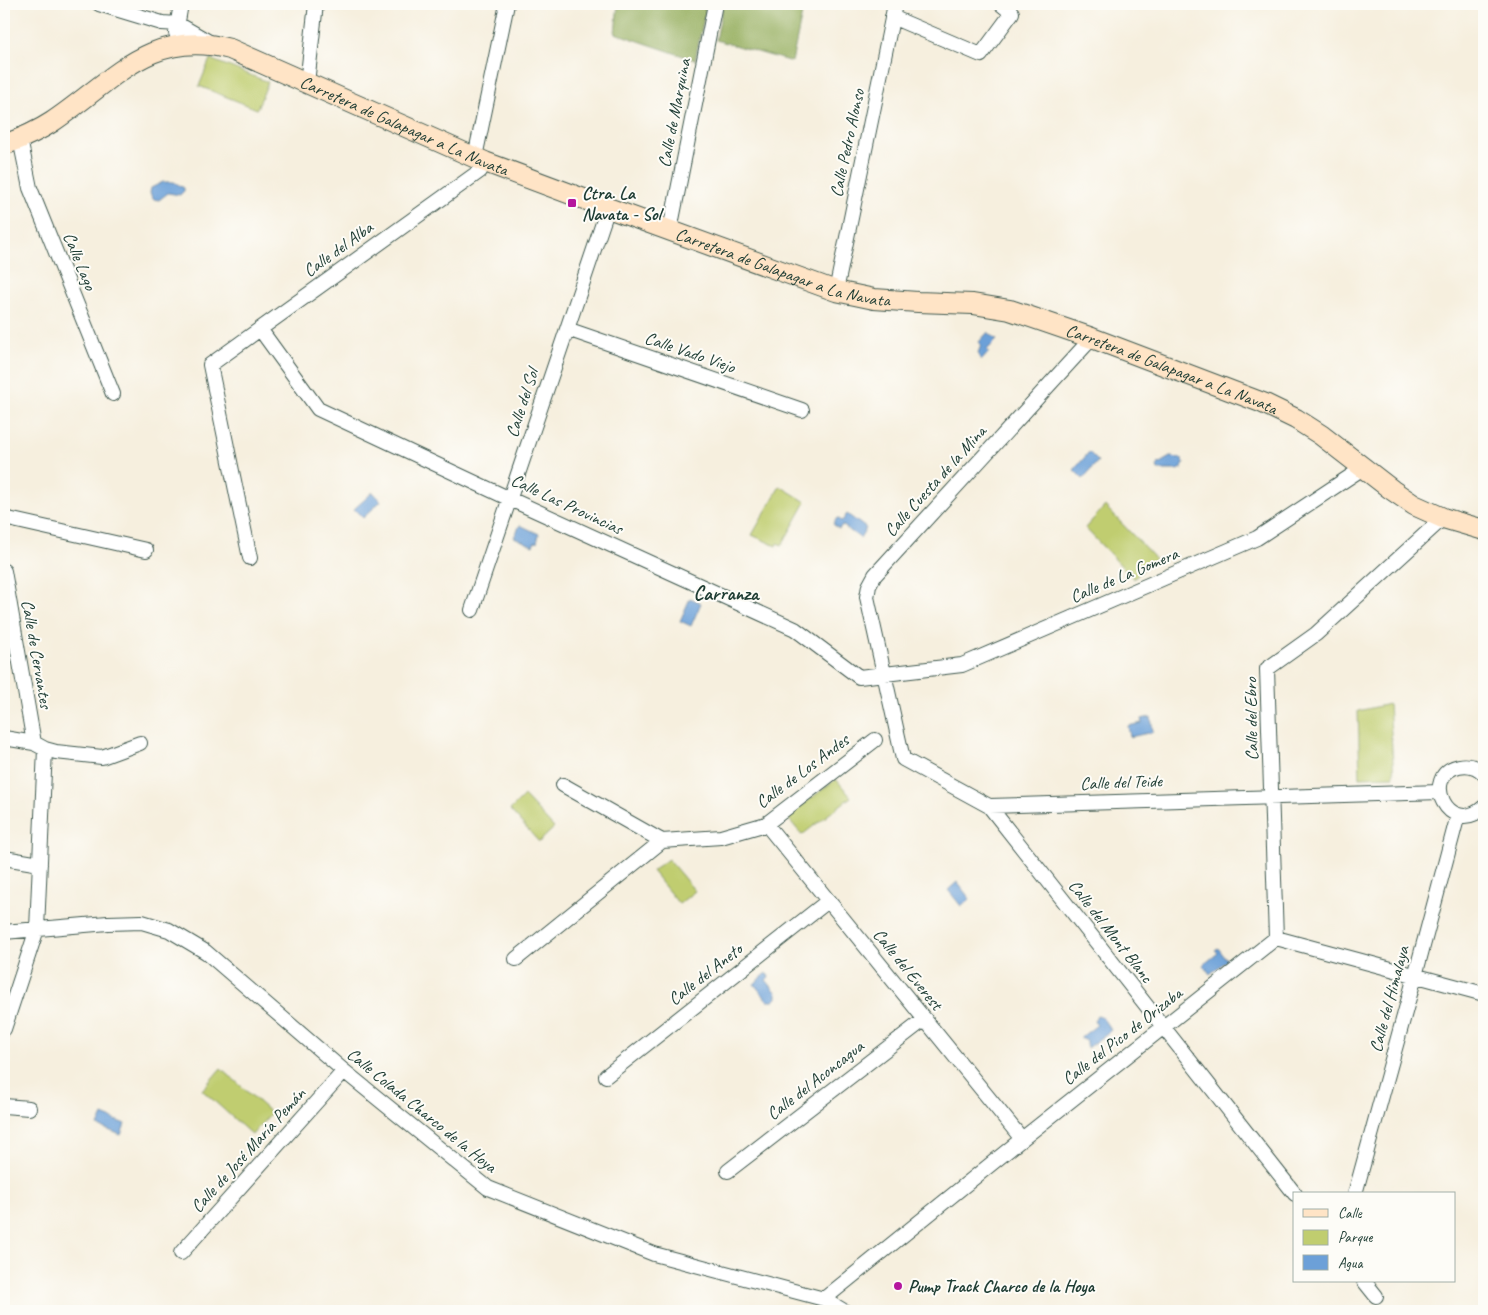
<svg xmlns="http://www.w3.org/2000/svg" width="1488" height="1315" viewBox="0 0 1488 1315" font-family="Caveat,sans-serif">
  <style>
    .green { fill: #c0cd6f; stroke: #708552 }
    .forest { fill: #98b062; stroke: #5c764b }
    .water { fill: #6ca0d8; stroke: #466e86 }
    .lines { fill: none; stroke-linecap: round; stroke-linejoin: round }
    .minor-casing { stroke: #3f584e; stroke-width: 16 }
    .secondary-casing { stroke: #3f584e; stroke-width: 22 }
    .minor { stroke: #fff; stroke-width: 14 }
    .secondary { stroke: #ffe4c6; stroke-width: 20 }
    .poi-dot { fill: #b5179e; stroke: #fdfcf7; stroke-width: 2 }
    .labels { text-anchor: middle; stroke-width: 4; stroke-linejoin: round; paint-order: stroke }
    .street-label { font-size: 18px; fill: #1f3d34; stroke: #fdfcf7 }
    .poi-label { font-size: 18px; font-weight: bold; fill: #1f3d34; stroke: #fdfcf7; text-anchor: start }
    .quarter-label { font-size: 20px; font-weight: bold; fill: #1f3d34; stroke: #fdfcf7 }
  </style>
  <rect width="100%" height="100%" fill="#fdfcf7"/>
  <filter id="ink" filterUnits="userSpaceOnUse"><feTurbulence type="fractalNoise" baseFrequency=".02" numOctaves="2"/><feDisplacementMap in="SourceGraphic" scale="10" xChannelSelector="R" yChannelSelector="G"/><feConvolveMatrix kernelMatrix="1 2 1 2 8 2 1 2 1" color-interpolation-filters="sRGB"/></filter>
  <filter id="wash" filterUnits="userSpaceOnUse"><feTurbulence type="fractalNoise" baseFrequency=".0096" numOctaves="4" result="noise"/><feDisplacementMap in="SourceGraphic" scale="20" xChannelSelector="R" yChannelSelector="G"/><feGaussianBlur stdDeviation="1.12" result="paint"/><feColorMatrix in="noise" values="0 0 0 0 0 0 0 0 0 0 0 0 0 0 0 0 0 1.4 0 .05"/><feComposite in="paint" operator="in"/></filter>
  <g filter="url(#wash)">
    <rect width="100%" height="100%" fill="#f6efde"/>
    <path class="green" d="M210,59L268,82L257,109L199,86Z
      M780,486L806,502L782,545L777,543L776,546L752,535Z
      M1105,506L1155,558L1134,579L1085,528Z
      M1389,704L1394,776L1360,777L1358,711Z
      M836,779L851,797L802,835L787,817Z
      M524,796L554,828L539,842L510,810Z
      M668,859L695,891L679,904L652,871Z
      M221,1068L271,1113L252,1135L202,1090Z"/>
    <path class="forest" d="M618,4H707L695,60L615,33Z
      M723,4H804L792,62L716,40Z"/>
    <path class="water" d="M163,182H174L184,188V191L180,195L168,193L159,200L153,199L150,193L151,188Z
      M988,332L997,340L987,350L989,352L981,361L978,353L981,345L979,342Z
      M1089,452L1098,461L1083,479L1074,470Z
      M1170,457L1181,458L1184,463L1182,468L1178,470H1158L1157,467L1158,464Z
      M373,492L381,501L363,518L354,509Z
      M847,514L866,528L860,538L842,525L839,529L833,524L837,518L842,521Z
      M520,525L539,534L537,543L535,542L533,546L514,537Z
      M690,598L701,603L691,626L680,621Z
      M1151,717L1153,732L1130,737L1128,726L1142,723L1141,719Z
      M957,882L970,899L961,906L948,890Z
      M1218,948L1227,960L1210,974L1203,965L1218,953L1215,950Z
      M767,973L769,977L766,980L777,993V998L774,1001H768L754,984Z
      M1097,1015L1101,1016L1111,1030L1087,1048V1041L1080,1038L1097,1025L1094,1021Z
      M103,1115L125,1124L121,1135L98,1126Z"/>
  </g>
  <g filter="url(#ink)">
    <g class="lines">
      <g class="minor-casing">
        <path id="minor" d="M99,4L162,23L178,24L211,43
          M892,17L981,55L1012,13L1001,4
          M176,33L181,4
          M307,83L316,4
          M20,139L30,188L113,394
          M475,157L507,4
          M670,230L715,4
          M836,291L895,4
          M260,329L318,409L510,499L795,629L859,677L962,665L1257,538L1363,468
          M567,329L802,410
          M1092,338L875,575L869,586L867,597L903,759L989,806L1440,792
          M4,518L146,550
          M250,558L210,365L480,171L485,162
          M4,571L34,743
          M472,610L608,208
          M4,738L34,743L45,749L56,752L102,757L140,743
          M1484,774C1478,767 1469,764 1459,766C1419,775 1449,839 1484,807
          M563,785L662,841
          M989,806L1295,1194
          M766,824L1022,1139
          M4,858L40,864
          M4,932L108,923L142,922L169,930L206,952L344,1071L488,1188L654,1254L824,1299L844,1311
          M1276,938L1267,669L1316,634L1443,518
          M516,959L662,841L721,837L766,824L875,740
          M4,1029L37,929L45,749
          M606,1076L828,901
          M4,1106L29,1108
          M728,1171L925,1019
          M1355,1194L1415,976L1458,815
          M181,1253L344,1071
          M1364,1281L1376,1296
          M824,1299L1022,1139L1276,938L1484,994"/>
      </g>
      <g class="secondary-casing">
        <g id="secondary">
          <path id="s1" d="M4,145C20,139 37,132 52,122C111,83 150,27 230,49L485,162L608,208L836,291L874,299L918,302L973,304L1010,310L1092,338L1263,403L1296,419L1321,435L1392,490L1414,505L1443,518L1484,530"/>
        </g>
      </g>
      <use href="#minor" class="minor"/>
      <use href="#secondary" class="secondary"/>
    </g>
  </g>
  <g class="poi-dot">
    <rect x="567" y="198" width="10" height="10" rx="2.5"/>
    <circle cx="898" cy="1286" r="5"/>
  </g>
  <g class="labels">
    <g class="street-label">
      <text transform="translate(674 113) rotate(-79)" y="6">Calle de Marquina</text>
      <text dy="6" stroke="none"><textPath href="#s1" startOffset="445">Carretera de Galapagar a La Navata</textPath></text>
      <text transform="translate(847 143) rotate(-78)" y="6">Calle Pedro Alonso</text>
      <text transform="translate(338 249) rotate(-36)" y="6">Calle del Alba</text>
      <text transform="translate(80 261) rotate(68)" y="6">Calle Lago</text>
      <text dy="6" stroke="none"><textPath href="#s1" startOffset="850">Carretera de Galapagar a La Navata</textPath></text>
      <text transform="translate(690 352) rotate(19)" y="6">Calle Vado Viejo</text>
      <text dy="6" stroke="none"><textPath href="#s1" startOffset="1255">Carretera de Galapagar a La Navata</textPath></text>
      <text transform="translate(522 403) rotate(-72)" y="6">Calle del Sol</text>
      <text transform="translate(935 481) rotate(-48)" y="6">Calle Cuesta de la Mina</text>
      <text transform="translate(567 504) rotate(25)" y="6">Calle Las Provincias</text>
      <text transform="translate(1124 575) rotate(-23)" y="6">Calle de La Gomera</text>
      <text transform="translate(37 654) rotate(80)" y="6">Calle de Cervantes</text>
      <text transform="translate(1251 719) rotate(-91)" y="6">Calle del Ebro</text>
      <text transform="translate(802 771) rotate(-37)" y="6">Calle de Los Andes</text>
      <text transform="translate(1121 782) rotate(-2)" y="6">Calle del Teide</text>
      <text transform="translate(1111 931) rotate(52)" y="6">Calle del Mont Blanc</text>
      <text transform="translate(908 969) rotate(51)" y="6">Calle del Everest</text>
      <text transform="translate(705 974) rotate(-38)" y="6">Calle del Aneto</text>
      <text transform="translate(1389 999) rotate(-75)" y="6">Calle del Himalaya</text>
      <text transform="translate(1122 1036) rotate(-38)" y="6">Calle del Pico de Orizaba</text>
      <text transform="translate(815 1080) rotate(-38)" y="6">Calle del Aconcagua</text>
      <text transform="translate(422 1110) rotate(39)" y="6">Calle Colada Charco de la Hoya</text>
      <text transform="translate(248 1150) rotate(-48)" y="6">Calle de José María Pemán</text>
    </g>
    <g class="poi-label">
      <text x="582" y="199">Ctra. La<tspan x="582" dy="21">Navata - Sol</tspan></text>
      <text x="908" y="1292">Pump Track Charco de la Hoya</text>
    </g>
    <g class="quarter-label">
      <text x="726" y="600">Carranza</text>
    </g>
  </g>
  <rect width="1488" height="1315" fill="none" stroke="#fdfcf7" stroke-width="20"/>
  <rect x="1293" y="1192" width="162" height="90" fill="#fdfcf7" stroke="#a4b0a9"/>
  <rect x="1303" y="1209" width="25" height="8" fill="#ffe4c6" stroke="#a4b0a9"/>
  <text x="1338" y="1218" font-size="15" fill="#1f3d34">Calle</text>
  <rect x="1303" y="1230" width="25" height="15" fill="#c0cd6f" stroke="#a4b0a9"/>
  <text x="1338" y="1242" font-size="15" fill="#1f3d34">Parque</text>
  <rect x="1303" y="1255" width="25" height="15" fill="#6ca0d8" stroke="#a4b0a9"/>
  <text x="1338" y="1268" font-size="15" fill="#1f3d34">Agua</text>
</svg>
